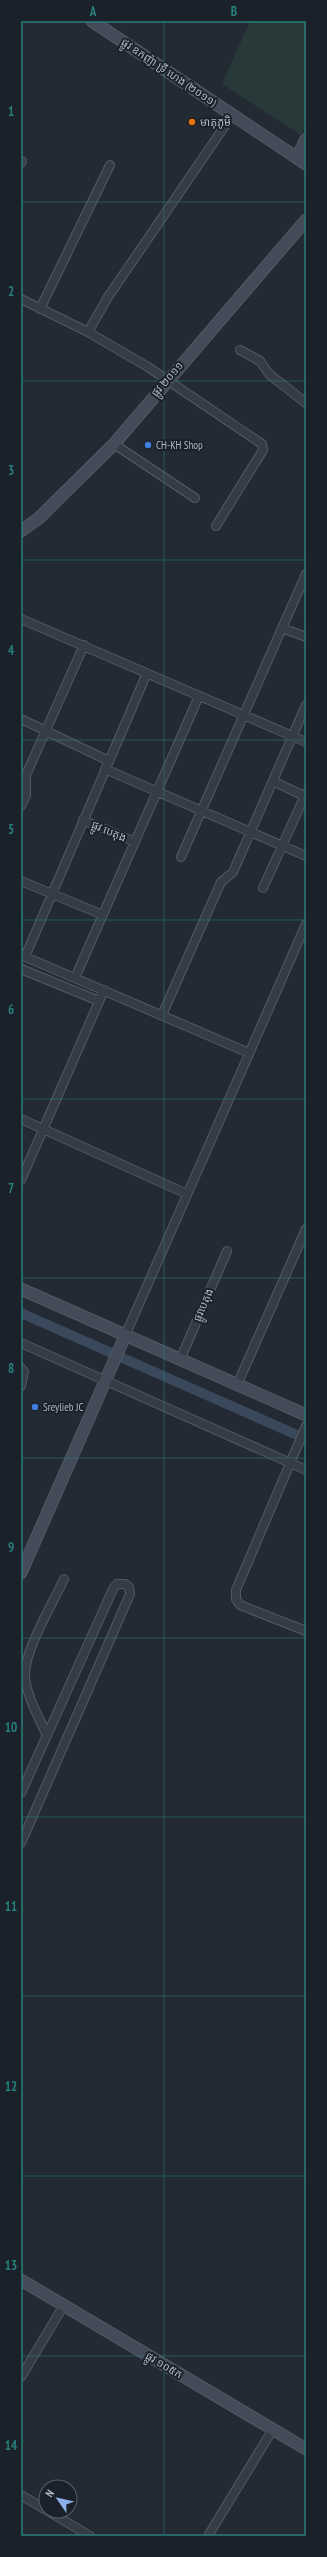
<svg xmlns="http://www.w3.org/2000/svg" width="327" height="2557" viewBox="0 0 327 2557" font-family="'PT Sans Narrow','Noto Sans Khmer',sans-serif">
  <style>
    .green { fill: #283939 }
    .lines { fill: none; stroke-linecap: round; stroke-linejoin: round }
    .canal { stroke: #3a485c; stroke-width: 10 }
    .street-casing { stroke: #535a63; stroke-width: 10 }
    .secondary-casing { stroke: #535a63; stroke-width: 13 }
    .street { stroke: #363c45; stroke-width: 8 }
    .secondary { stroke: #444b58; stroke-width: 11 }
    .grid { fill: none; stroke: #27807b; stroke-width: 1; stroke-opacity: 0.55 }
    .food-dot { fill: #e8710a; stroke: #1b212a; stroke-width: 1.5 }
    .shop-dot { fill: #3f7fe0; stroke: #1b212a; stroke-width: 1.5 }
    .labels { text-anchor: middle; stroke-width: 4; stroke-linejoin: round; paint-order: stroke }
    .street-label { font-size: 11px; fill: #b0b7c2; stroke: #1b212a }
    .poi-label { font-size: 11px; fill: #b0b7c2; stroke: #1b212a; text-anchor: start }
    .neatline { fill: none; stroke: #27807b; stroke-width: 1.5 }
    .grid-label { font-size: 13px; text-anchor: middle; font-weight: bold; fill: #27807b }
  </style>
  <rect width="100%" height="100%" fill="#232a34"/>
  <path class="green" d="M250,21H306V124L301,135L222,84Z"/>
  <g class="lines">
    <path class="canal" d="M21,1313L306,1439"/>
    <g class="street-casing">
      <path id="street" d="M21,163L22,161
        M21,299L88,332L148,367L262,444L263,450L216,526
        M40,309L110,165
        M88,332L108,297L233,114
        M240,350L260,361L269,374L306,403
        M114,444L195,498
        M21,619L306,742
        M282,628L306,637
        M21,719L109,761
        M105,769L306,856
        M273,781L306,797
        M21,806L26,795V775L84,645
        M83,820L135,842
        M181,857L306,574
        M21,881L103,915
        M263,888L306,793
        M21,955L249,1053
        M25,957L147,673
        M21,969L99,1001
        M75,978L199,696
        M162,1015L221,882L233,872L306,705
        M21,1119L187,1194
        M21,1180L104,990
        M125,1336L306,924
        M21,1343L306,1470
        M180,1360L227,1251
        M21,1368L24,1372L21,1386
        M237,1385L306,1229
        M306,1426L236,1590V1599L240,1605L306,1631
        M47,1736C39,1717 26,1696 25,1675C24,1651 53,1603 64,1579
        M21,1793L113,1589L117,1584H125L129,1587L130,1594L21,1843
        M21,2377L64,2305
        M21,2495L46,2510
        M48,2511L90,2536
        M208,2536L273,2429"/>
    </g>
    <g class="secondary-casing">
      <path id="secondary" d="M92,21L306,164
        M297,158L306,139
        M21,531L39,518L114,444L306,220
        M21,1289L306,1415
        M21,1573L125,1336
        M21,2280L306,2449"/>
    </g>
    <use href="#street" class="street"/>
    <use href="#secondary" class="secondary"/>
  </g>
  <path class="grid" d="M164,21V2536M21,202H306M21,381H306M21,560H306M21,740H306M21,920H306M21,1099H306M21,1278H306M21,1458H306M21,1638H306M21,1817H306M21,1996H306M21,2176H306M21,2356H306"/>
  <circle class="food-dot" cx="192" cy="122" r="4"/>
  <g class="shop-dot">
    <circle cx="148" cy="445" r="4"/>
    <circle cx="35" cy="1407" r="4"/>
  </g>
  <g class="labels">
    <g class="street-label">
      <text transform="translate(169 72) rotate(34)" y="4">ផ្លូវ ឧកញ៉ា ទ្រី ហេង (២០១១)</text>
      <text transform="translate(167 379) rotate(-49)" y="4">ផ្លូវ ២០១១</text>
      <text transform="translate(109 831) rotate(23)" y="4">ផ្លូវ បេតុង</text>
      <text transform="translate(203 1305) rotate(-67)" y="4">ផ្លូវបេតុង</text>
      <text transform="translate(164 2365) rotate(31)" y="4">ផ្លូវ ១០៥ក</text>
    </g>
    <g class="poi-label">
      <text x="200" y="126">មាតុភូមិ</text>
      <text x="156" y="449">CH-KH Shop</text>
      <text x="43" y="1411">Sreylieb JC</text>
    </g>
  </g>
  <rect width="327" height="2557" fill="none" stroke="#1b212a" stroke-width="44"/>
  <g transform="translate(58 2499) rotate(304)"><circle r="19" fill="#1b212a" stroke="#575d67"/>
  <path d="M0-3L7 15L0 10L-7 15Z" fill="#8db0e9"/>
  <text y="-6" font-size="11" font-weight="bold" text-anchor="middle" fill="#b0b7c2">N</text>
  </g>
  <rect x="22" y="22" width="283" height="2513" class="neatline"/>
  <g class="grid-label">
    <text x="93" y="16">A</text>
    <text x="234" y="16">B</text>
    <text x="11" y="116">1</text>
    <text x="11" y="296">2</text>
    <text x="11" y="475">3</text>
    <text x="11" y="655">4</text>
    <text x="11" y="834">5</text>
    <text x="11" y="1014">6</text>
    <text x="11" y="1193">7</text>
    <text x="11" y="1373">8</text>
    <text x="11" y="1552">9</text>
    <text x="11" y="1732">10</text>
    <text x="11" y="1911">11</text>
    <text x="11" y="2091">12</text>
    <text x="11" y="2270">13</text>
    <text x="11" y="2450">14</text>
  </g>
</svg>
